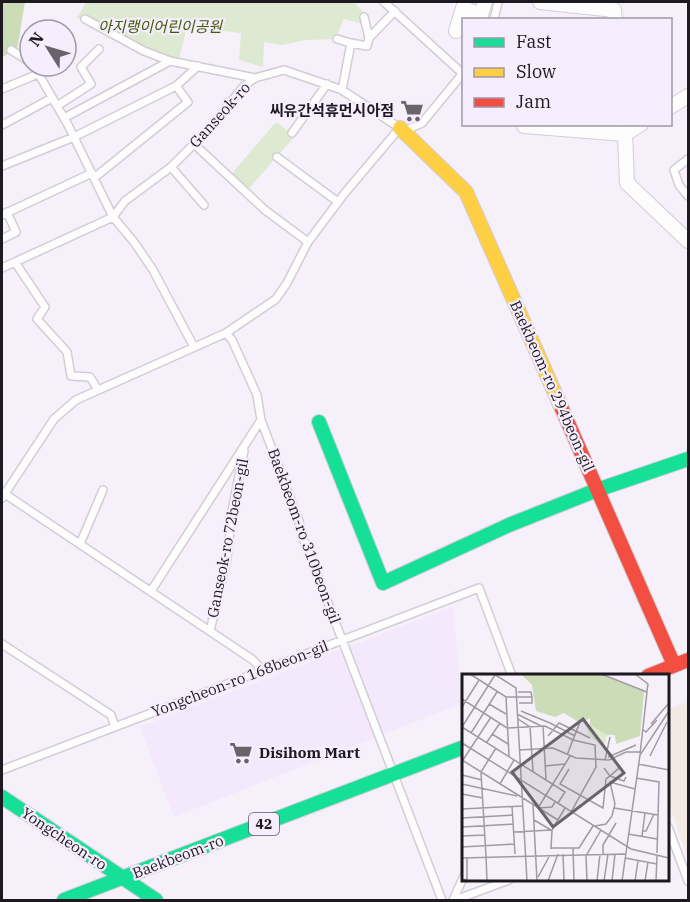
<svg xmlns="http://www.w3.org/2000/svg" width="690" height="902" viewBox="0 0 690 902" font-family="'IBM Plex Serif','Noto Sans KR',serif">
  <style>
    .built { fill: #f3e8fc }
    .education { fill: #f2eae3 }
    .green { fill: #dee9d1 }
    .forest { fill: #ccdcb7 }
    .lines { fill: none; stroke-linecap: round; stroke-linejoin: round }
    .lane-casing { stroke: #d2cdd5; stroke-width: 10 }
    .street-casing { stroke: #d2cdd5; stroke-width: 16 }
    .fast-casing { stroke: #d2cdd5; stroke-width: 16 }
    .slow-casing { stroke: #d2cdd5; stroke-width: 16 }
    .jam-casing { stroke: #d2cdd5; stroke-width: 16 }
    .lane { stroke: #fefdfe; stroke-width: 7 }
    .street { stroke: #fefdfe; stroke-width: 14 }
    .fast { stroke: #16e098; stroke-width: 14 }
    .slow { stroke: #ffcf43; stroke-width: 14 }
    .jam { stroke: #f24e42; stroke-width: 14 }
    .labels { text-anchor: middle; stroke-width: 4.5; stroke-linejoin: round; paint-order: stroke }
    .shield { fill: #f6edfd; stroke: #5e5962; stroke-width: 1.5 }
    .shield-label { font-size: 14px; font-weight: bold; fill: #1d1920 }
    .park-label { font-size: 15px; font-style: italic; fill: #405d09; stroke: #f6edfd }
    .poi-label { font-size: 15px; font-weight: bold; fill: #1d1920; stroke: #f6edfd; text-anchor: end }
    .street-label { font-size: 15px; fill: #1d1920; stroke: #f6edfd }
    .inset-road { fill: none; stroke: #9f9aa3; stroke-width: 1.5 }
    .view { fill: #69646c; fill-opacity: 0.15; stroke: #69646c; stroke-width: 3 }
    .inset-edge { fill: none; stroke: #1d1920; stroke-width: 3 }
  </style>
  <rect width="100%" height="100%" fill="#f5f0fa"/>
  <path class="built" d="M453,607L462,703L174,817L140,727Z"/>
  <path class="education" d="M688,702V859L668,800V709Z"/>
  <path class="green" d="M86,2H354L365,14L363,24L344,19L335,39L306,40L282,45L264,42L263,67L239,60L241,33L187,27L179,59L144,51L77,18Z
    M276,122L295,136L245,193L228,178Z"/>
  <path class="forest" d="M2,2H25L17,50L2,57Z"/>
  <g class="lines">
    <g class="lane-casing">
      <path id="lane" d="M384,2L462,73
        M364,17L369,38
        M85,19L144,51L170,61L255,78
        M494,20L498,2
        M337,39L351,43L342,90
        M351,43L367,46L369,38L395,11
        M11,50L30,62
        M34,66L68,125L113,217L134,242L153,270L194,347
        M2,89L38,74
        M57,106L91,84L81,67L99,49
        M64,118L170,61
        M2,125L52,98
        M292,133L327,84
        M194,144L265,210L308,242
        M277,157L338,202
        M688,159L674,170L679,185L688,196
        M2,166L74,137L176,86L198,66
        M171,167L204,205
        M94,178L188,102L176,86
        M2,215L92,173
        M2,239L16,232L7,212
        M15,262L45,307L37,319L67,352L71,376L90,377L98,390
        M2,268L113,217L125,201L171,167L210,128L244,86L255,78L284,70L331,86L342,90L400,128L409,129L422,123L464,72
        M226,333L232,340L257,395L261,420L299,521L303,538L442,900
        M2,492L253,660L262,670
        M2,498L54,419L76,400L226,333L276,299L287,283L308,242L344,194L398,130
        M80,544L103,490
        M151,591L261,420
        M210,631L227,558L232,511L244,451
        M2,644L111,715L115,727
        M2,770L479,588L512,676
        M668,827L688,881
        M453,900L464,876
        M455,900L509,880"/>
    </g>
    <g class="street-casing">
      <path id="street" d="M540,2L614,10L615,20
        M456,31L463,8L481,15L485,2
        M670,107L688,96
        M625,124V134L641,124
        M524,126L625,134L627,183L688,241"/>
    </g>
    <g class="fast-casing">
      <path id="fast" d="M319,422L383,583L509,525L597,490L688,459
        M2,797L156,900
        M64,900L464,747"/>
    </g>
    <g class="slow-casing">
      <path id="slow" d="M400,128L466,192L562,409"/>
    </g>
    <g class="jam-casing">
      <path id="jam" d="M562,409L674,665
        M648,676L688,660"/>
    </g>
    <use href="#lane" class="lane"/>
    <use href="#street" class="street"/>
    <use href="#fast" class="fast"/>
    <use href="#slow" class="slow"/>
    <use href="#jam" class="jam"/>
  </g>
  <defs>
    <g id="supermarket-bare" transform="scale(1.8)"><path d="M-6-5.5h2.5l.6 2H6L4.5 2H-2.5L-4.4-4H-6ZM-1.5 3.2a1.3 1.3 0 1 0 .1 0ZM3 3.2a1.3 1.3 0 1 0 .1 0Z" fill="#69646c" stroke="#f6edfd" stroke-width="2.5" paint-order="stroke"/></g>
  </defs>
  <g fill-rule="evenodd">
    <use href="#supermarket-bare" x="412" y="111"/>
    <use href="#supermarket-bare" x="241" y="753"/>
  </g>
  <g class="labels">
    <rect class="shield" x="249" y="813" width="30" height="22" rx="4.5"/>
    <g class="shield-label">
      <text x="264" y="829">42</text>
    </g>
    <g class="park-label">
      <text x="160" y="32">아지랭이어린이공원</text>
    </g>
    <g class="poi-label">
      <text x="394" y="116">씨유간석휴먼시아점</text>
      <text x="259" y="758" text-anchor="start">Disihom Mart</text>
    </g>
    <g class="street-label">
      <text transform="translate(220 115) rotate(-48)" y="5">Ganseok-ro</text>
      <text transform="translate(552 386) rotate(66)" y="5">Baekbeom-ro 294beon-gil</text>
      <text transform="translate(304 536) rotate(70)" y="5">Baekbeom-ro 310beon-gil</text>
      <text transform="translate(228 538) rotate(-79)" y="5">Ganseok-ro 72beon-gil</text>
      <text transform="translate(240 679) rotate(-21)" y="5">Yongcheon-ro 168beon-gil</text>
      <text transform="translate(64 839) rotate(34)" y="5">Yongcheon-ro</text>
      <text transform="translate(178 857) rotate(-21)" y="5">Baekbeom-ro</text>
    </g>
  </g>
  <g transform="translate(462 674)">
    <rect width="207" height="207" fill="#f5f0fa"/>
    <path d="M128,51L145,61L142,74L127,62L124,52Z" fill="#dee9d1"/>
    <path d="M59,0H136L182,17L178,62L154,70L153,61H145L128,51V44L118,49L102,39L93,43L74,37L70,11Z" fill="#ccdcb7"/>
    <path class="inset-road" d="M8,0L44,23H70L69,18H56M32,0L54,14L65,207M139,0L185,18L178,80M173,0L186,10L185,17M44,23L47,82M0,25L45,54L83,52L111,66L133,71L134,93L109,138M57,29H70V23M27,30L44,40M0,33L17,6M59,37L88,49M55,40L79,52M56,45L68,53L71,97M88,49L113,62M189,50L207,29M81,52L84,105M0,53L103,118L96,129M0,53L33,1M180,55L184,58L195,46M9,59L35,18M30,60L46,70M86,62L97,49L128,64M25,68L38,49M0,69L169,175L207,184M57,76L91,74L114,84L147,86L164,78H178M105,81L118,48M188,82L205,48M146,83L174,71M151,84L157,94L148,102L162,107L164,103M0,86L96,146M1,86L29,43M143,86L148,63M176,90L207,96M83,92L103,90M107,95L98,110L141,134L144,105L148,102L142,94M19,98L34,74M19,99L24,182M0,101L20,106M174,104L197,108L195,179M0,110L55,122M38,110L52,86M0,120L21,124M71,131L75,207M50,132L53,180M76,134L108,82M77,134L90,133L93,128M152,134L196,141M0,135L60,132M0,144L51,141M72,146L89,156M133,152L144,150L150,142L153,130L148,108L173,115M0,153L51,150M181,157H184L192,140M52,158L90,156M166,160L195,165M0,162L23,161M180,162L183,139M0,173L52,170M89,174H117L131,152M111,174L112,207M89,175L90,156L103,134M101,180L102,207M141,180V171L154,149M24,182L25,207M0,184L163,180M163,184L195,190M76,203L88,181M0,206L5,205V183M86,207L96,180M125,207L124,182L139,156M135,207L138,180M142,207L146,180M150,207L153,180M160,207L178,81L207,37M173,207L176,187M183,207L186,188M194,207L195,182"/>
    <path class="view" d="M121,45L162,99L91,153L50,98Z"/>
    <rect width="207" height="207" class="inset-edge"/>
  </g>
  <rect width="690" height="902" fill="none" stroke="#1d1920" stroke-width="6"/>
  <rect x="462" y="18" width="210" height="108" fill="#f6edfd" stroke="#9f98a5" stroke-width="1.5"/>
  <rect x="474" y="38" width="30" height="9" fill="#16e098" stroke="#9f98a5" stroke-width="1.5"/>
  <text x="516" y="48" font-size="18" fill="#1d1920">Fast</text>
  <rect x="474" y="68" width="30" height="9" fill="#ffcf43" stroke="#9f98a5" stroke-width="1.5"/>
  <text x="516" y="78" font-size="18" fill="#1d1920">Slow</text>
  <rect x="474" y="98" width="30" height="9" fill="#f24e42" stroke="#9f98a5" stroke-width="1.5"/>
  <text x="516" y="108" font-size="18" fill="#1d1920">Jam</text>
  <g transform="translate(48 48) rotate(307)"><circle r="28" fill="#f6edfd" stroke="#9f98a5" stroke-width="1.5"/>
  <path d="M0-4.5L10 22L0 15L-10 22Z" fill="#69646c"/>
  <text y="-9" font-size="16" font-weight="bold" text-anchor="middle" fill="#1d1920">N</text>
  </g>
</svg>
